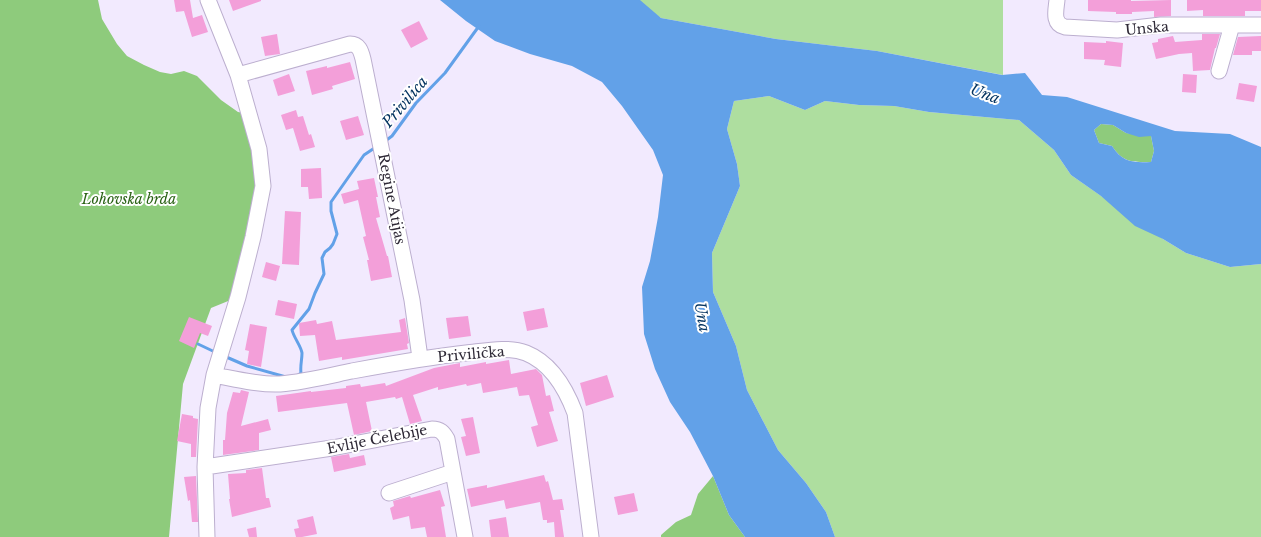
<svg xmlns="http://www.w3.org/2000/svg" width="1261" height="537" viewBox="0 0 1261 537" font-family="'Libre Baskerville',serif">
  <style>
    .green { fill: #aede9f }
    .forest { fill: #8ecb7c }
    .water { fill: #62a1e8; fill-rule: evenodd }
    .lines { fill: none; stroke-linecap: round; stroke-linejoin: round }
    .stream { stroke: #62a1e8; stroke-width: 3 }
    .building { fill: #f39fd9 }
    .minor-casing { stroke: #bcafcf; stroke-width: 17 }
    .minor { stroke: #fff; stroke-width: 15 }
    .labels { text-anchor: middle; stroke-width: 4; stroke-linejoin: round; paint-order: stroke }
    .street-label { font-size: 14px; fill: #2f2a37; stroke: #fff }
    .park-label { font-size: 14px; font-style: italic; fill: #2b6316; stroke: #fff }
    .water-label { font-size: 15px; font-style: italic; fill: #063561; stroke: #fff }
  </style>
  <rect width="100%" height="100%" fill="#f2eafe"/>
  <path class="green" d="M634,0H1003V75L877,51L776,39L661,18Z
    M769,96L805,110L825,101L859,105L894,106L929,112L1019,120L1054,150L1071,175L1163,239L1186,253L1230,267L1261,264V537H835L826,512L806,483L778,450L747,390L736,346L713,292L712,253L740,186L737,164L727,129L734,101Z"/>
  <path class="forest" d="M0,0H98L102,19L117,44L127,56L144,65L160,72L171,74L184,71L197,76L221,100L238,112L249,114L261,167L238,297L211,308L183,384L169,537H0Z
    M1101,124L1113,125L1126,133L1151,136L1154,151L1151,162C1133,162 1123,163 1112,146L1099,143L1094,130Z
    M713,476L729,515L745,537H661V535L676,522L691,515L698,494Z"/>
  <path class="water" d="M440,0H640L661,18L776,39L877,51L1002,75L1025,73L1042,95L1067,97L1175,131L1230,134L1261,147V264L1230,267L1186,253L1163,239L1135,226L1101,196L1071,175L1054,150L1019,120L929,112L894,106L859,105L825,101L805,110L769,96L734,101L727,129L737,164L740,186L712,253L713,292L736,346L747,390L778,450L806,483L826,512L835,537H745L729,515L713,476L690,432L670,402L655,369L644,334L642,287L650,261L658,217L663,175L653,150L622,106L602,82L572,66L530,54L495,41L466,21ZM1101,124L1113,125L1126,133L1139,137L1151,136L1154,151L1151,162C1133,163 1122,162 1112,146L1099,143L1094,130Z"/>
  <g class="lines">
    <path class="stream" d="M384,142L392,136L416,103L445,73L479,26
      M198,344L217,353
      M224,356L247,366L286,377
      M297,376L301,373C300,366 302,360 302,353C301,346 294,338 292,330L309,309L315,293L324,274L322,258L325,252L330,248L333,244L337,234L331,211V202L364,155L376,147"/>
  </g>
  <path class="building" d="M174,0H190L193,18L202,15L208,32L192,37L184,11L176,12Z
    M229,0H261V1L233,11Z
    M1088,0H1131V1L1171,0V16L1154,17V11L1132,12V14H1116V12L1088,11Z
    M1187,0H1261V11H1245V16H1203V10L1187,11Z
    M419,21L428,39L411,48L401,30Z
    M277,34L280,54L265,56L261,37Z
    M1202,34H1220L1216,48H1215L1210,70L1193,71L1192,53L1179,54L1156,59L1152,43L1158,42V39L1173,36L1175,42L1202,40Z
    M1261,36V51H1252V55H1233L1238,37Z
    M1106,41L1123,43L1121,67L1104,65L1105,60L1084,59V42L1106,43Z
    M350,62L355,79L332,86L333,89L312,95L306,71L327,66V68Z
    M289,74L295,91L278,96L273,80Z
    M1183,74L1197,75L1196,93L1182,92Z
    M1239,83L1257,86L1254,102L1236,99Z
    M296,110L298,117L303,116L309,135L311,134L315,147L300,151L293,128L286,130L281,115Z
    M358,116L364,135L346,140L340,121Z
    M321,168L322,198L309,199L308,187H301V169Z
    M374,178L378,197H376L380,217L376,218L387,256H388L392,277L371,281L367,260H369L363,237L366,236L358,200L344,204L341,194L359,189L357,181Z
    M285,211L301,212L299,265L282,264Z
    M266,262L280,266L276,281L262,277Z
    M278,300L297,304L294,319L275,315Z
    M544,308L548,327L527,331L523,312Z
    M468,316L471,336L449,339L446,318Z
    M189,317L212,326L208,336L200,333L194,348L179,341Z
    M405,318L409,343L407,344L408,349L342,360V357L319,361L315,335L300,336L299,323L316,320L317,324L332,321L336,340L401,332L399,320Z
    M250,324L267,327L261,367L247,364L249,351L245,350Z
    M509,360L511,374L536,369L542,375L546,396L550,395L554,411L549,412L558,441L537,447L531,427L538,425L529,395L519,396L517,387L483,393L481,383L467,386L466,384L438,390V387L413,395L422,421L410,424L402,397L396,399L395,397L366,402L372,431L354,435L347,403L278,412L276,396L311,391V392L346,388V386L360,384L361,387L385,383L386,386L434,368L460,363V367L486,362V364Z
    M607,375L614,397L586,406L580,383Z
    M241,390L249,392L241,426L268,419L271,430L259,433V450L223,455V440H225L227,413L233,392L240,393Z
    M182,414L193,416V418L198,419L196,457H191V444L177,441Z
    M473,417L480,453L466,456L461,437L466,436L461,419Z
    M349,454L350,458L364,455L366,465L334,472L331,457Z
    M262,468L266,498H269L271,507L232,517L229,499H230L228,474L246,473V470Z
    M544,475L546,482L548,481L553,500L562,499L564,510H560L564,537H555L554,522L547,523V520H543L540,502L506,509L504,500L471,507L467,489L487,485V488Z
    M196,476L198,522H192L190,500L188,501L184,477Z
    M440,490L445,506L441,507L446,537H427L425,527L411,529L409,516L393,520L390,508L394,506L393,501L410,496L411,498Z
    M634,493L638,511L618,515L614,497Z
    M313,516L317,534L302,537H296L294,529L299,528L297,520Z
    M506,517L509,537H491L489,520Z
    M256,527L257,537H249L247,529Z"/>
  <g class="lines">
    <g class="minor-casing">
      <path id="minor" d="M1057,0C1056,10 1052,24 1065,27L1117,30L1161,25H1261
        M1219,71L1232,25
        M238,75L350,44C359,44 361,51 363,59L412,300L420,358
        M214,375C235,379 258,385 280,384C304,382 328,376 352,371C390,364 428,357 466,353C485,351 508,346 526,353C551,363 566,389 575,413L591,537
        M205,467L332,448L432,429C440,429 443,432 447,439L465,537
        M389,493L453,472
        M207,537L205,467L208,408L214,375L238,297L253,237L263,186L259,149L238,75L208,0"/>
    </g>
    <use href="#minor" class="minor"/>
  </g>
  <g class="labels">
    <g class="street-label">
      <text transform="translate(1147 28) rotate(-5)" y="5">Unska</text>
      <text transform="translate(392 199) rotate(79)" y="5">Regine Atijas</text>
      <text transform="translate(471 354) rotate(-5)" y="5">Privilička</text>
      <text transform="translate(377 439) rotate(-11)" y="5">Evlije Čelebije</text>
    </g>
    <g class="park-label">
      <text x="129" y="204">Lohovska brda</text>
    </g>
    <g class="water-label">
      <text transform="translate(985 94) rotate(20)" y="5">Una</text>
      <text transform="translate(405 102) rotate(-50)" y="5">Privilica</text>
      <text transform="translate(702 317) rotate(80)" y="5">Una</text>
    </g>
  </g>
</svg>
